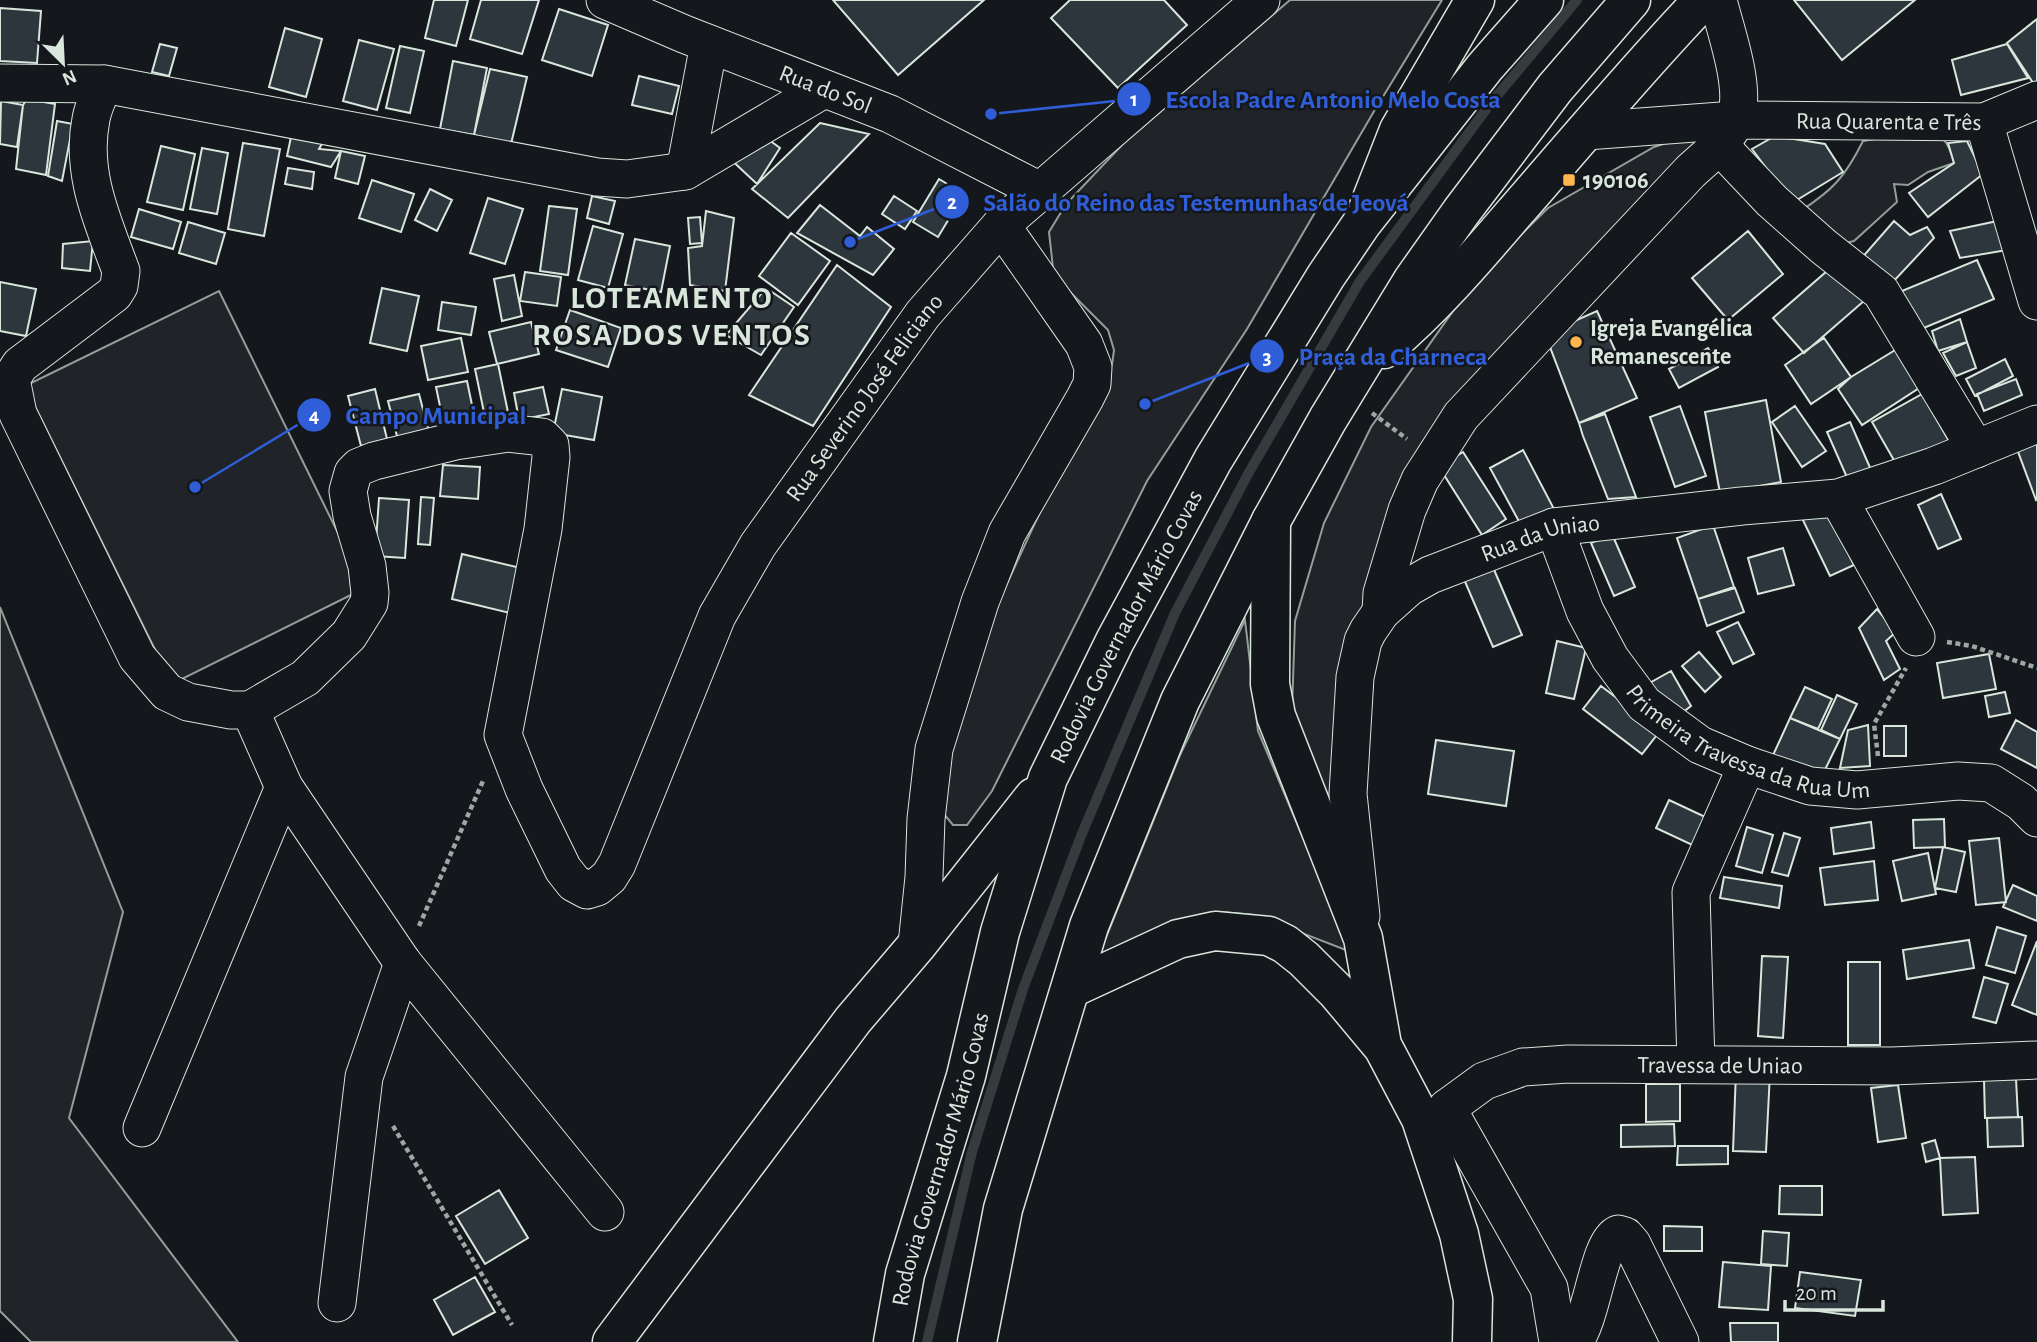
<svg xmlns="http://www.w3.org/2000/svg" width="2037" height="1342" viewBox="0 0 2037 1342" font-family="'Alegreya Sans',sans-serif">
  <style>
    .green { fill: #202428; stroke: #939e99; stroke-width: 2 }
    .lines { fill: none; stroke-linecap: round; stroke-linejoin: round }
    .stream { stroke: #363b3e; stroke-width: 10 }
    .building { fill: #2c363c; stroke: #d8e6dc; stroke-width: 2 }
    .minor-casing { stroke: #d8e6dc; stroke-width: 39 }
    .major-casing { stroke: #d8e6dc; stroke-width: 41 }
    .highway-casing { stroke: #d8e6dc; stroke-width: 41 }
    .path { stroke: #9da8a2; stroke-width: 4.5; stroke-dasharray: 5 3.5; stroke-linecap: butt }
    .minor { stroke: #14181c; stroke-width: 37 }
    .major { stroke: #14181c; stroke-width: 38 }
    .highway { stroke: #14181c; stroke-width: 38 }
    .poi-dot { fill: #ffb74d; stroke: #14181c; stroke-width: 2.5 }
    .labels { text-anchor: middle; stroke-width: 5; stroke-linejoin: round; paint-order: stroke }
    .street-label { font-size: 24px; fill: #d8e6dc; stroke: #14181c }
    .poi-label { font-size: 24px; font-weight: bold; fill: #d8e6dc; stroke: #14181c; text-anchor: start }
    .district-label { font-size: 32px; font-weight: bold; letter-spacing: 2px; fill: #d8e6dc; stroke: #14181c }
    .leader { fill: none; stroke: #305dd8; stroke-width: 2.5 }
    .callout-dot { fill: #305dd8; stroke: #14181c; stroke-width: 2.5 }
    .mark-label { font-size: 21px; text-anchor: middle; font-weight: bold; fill: #fff }
    .callout-label { font-size: 26px; text-anchor: middle; font-weight: bold; fill: #305dd8; stroke: #14181c; stroke-width: 5; stroke-linejoin: round; paint-order: stroke }
  </style>
  <rect width="100%" height="100%" fill="#14181c"/>
  <path class="green" d="M1290,0H1442L1373,113L1247,329L1147,481L992,791L967,825H953L943,813L948,754L974,655L1072,443L1112,365L1114,350L1108,330L1066,288L1053,268L1049,232L1066,204L1123,144Z
    M1917,132C1944,136 1946,136 1954,163L1928,172L1908,185L1894,184L1897,202L1854,241L1833,246L1799,212C1833,190 1845,177 1863,141Z
    M1694,134L1703,136L1463,400L1364,608L1363,938L1292,710L1295,621L1324,523L1371,427L1475,280L1548,208L1654,147Z
    M219,291L365,588L172,684L25,386Z
    M0,607L123,912L69,1118L238,1342H31L0,1311Z
    M1245,620L1258,731L1351,952L1255,915L1221,912L1191,917L1096,962L1180,755Z"/>
  <g class="lines">
    <path class="stream" d="M927,1342L972,1152L1023,989L1081,836L1175,613L1248,474L1360,281L1490,104L1577,0"/>
  </g>
  <path class="building" d="M434,0H468L456,46L425,38Z
    M481,0H539L522,54L470,39Z
    M833,0H984L898,75Z
    M1070,0H1164L1187,25L1118,88L1051,18Z
    M1794,0H1915L1842,60Z
    M0,8L41,11L37,63L0,61Z
    M559,9L608,25L592,76L542,60Z
    M2037,19V89L2007,43Z
    M285,28L322,39L306,97L269,87Z
    M359,40L394,49L377,110L343,101Z
    M160,44L177,48L169,76L152,72Z
    M2007,44L2028,78L1961,95L1952,60Z
    M400,46L424,51L410,113L386,108Z
    M453,61L487,68L474,135L440,129Z
    M490,69L527,77L511,144L474,135Z
    M639,76L679,86L672,114L632,105Z
    M27,99L55,104L46,175L16,169L23,105Z
    M1,101L23,105L17,147L0,144Z
    M57,121L73,124L62,181L48,176Z
    M820,123L869,134L788,218L752,189Z
    M1775,136L1825,144L1843,172L1792,203L1752,149Z
    M291,137L323,142L319,149L341,151L331,167L287,156Z
    M765,137L780,148L757,184L726,155Z
    M1967,141L1983,174L1928,217L1909,193L1954,163L1948,143Z
    M243,143L280,149L264,236L228,229Z
    M161,146L195,154L183,210L147,202Z
    M202,148L228,153L217,214L190,209Z
    M341,151L365,156L358,184L335,178Z
    M288,168L314,172L312,189L285,184Z
    M939,179L964,194L938,237L913,222Z
    M372,180L414,194L401,232L359,218Z
    M430,189L452,200L437,231L415,220Z
    M592,196L615,201L609,224L587,218Z
    M894,196L917,211L905,229L882,214Z
    M488,198L523,209L505,264L470,253Z
    M820,205L860,236L867,227L894,249L873,275L797,233Z
    M549,206L577,209L568,275L540,271Z
    M139,209L181,222L173,249L131,237Z
    M706,211L734,218L725,291L690,285L688,248L702,246Z
    M700,217L702,243L690,244L688,218Z
    M2007,219L2013,249L1960,258L1950,231Z
    M1894,221L1910,235L1927,227L1934,238L1892,283L1860,260Z
    M188,222L225,233L216,264L179,253Z
    M593,226L623,234L608,288L578,280Z
    M1748,231L1783,274L1728,320L1692,278Z
    M791,233L830,261L798,305L759,276Z
    M635,239L670,246L661,292L625,285Z
    M93,241L90,271L62,268L63,244Z
    M1977,260L1994,299L1914,332L1897,293Z
    M837,265L891,307L813,426L749,395Z
    M1834,265L1864,301L1804,353L1773,318Z
    M525,272L561,277L557,306L520,301Z
    M514,275L522,316L502,321L494,279Z
    M0,282L36,289L26,336L0,331Z
    M382,288L419,296L407,351L370,343Z
    M766,288L794,307L761,355L726,335Z
    M442,302L476,307L471,335L438,330Z
    M570,310L621,328L608,367L556,350Z
    M1597,311L1637,398L1579,423L1545,334Z
    M1960,319L1967,342L1938,351L1932,331Z
    M531,322L539,354L497,364L489,332Z
    M461,338L468,372L428,380L421,346Z
    M1824,338L1851,377L1811,404L1785,365Z
    M1967,342L1976,368L1956,376L1943,353Z
    M1905,344L1930,381L1862,425L1838,389L1851,377Z
    M1708,348L1718,367L1679,388L1669,369Z
    M2005,359L2013,376L1975,396L1966,379Z
    M498,364L510,422L487,427L475,369Z
    M2016,379L2022,395L1984,411L1977,394Z
    M467,381L477,429L446,435L436,387Z
    M543,387L549,414L519,420L514,393Z
    M375,389L387,439L361,446L348,396Z
    M562,389L602,397L594,440L553,433Z
    M419,394L430,436L399,444L388,401Z
    M1922,394L1949,441L1899,469L1872,422Z
    M1766,400L1781,482L1720,493L1705,412Z
    M1680,406L1706,476L1675,487L1650,417Z
    M1795,406L1826,451L1802,467L1772,422Z
    M1605,414L1636,497L1608,499L1583,436L1579,423Z
    M1850,422L1872,472L1849,482L1827,432Z
    M2037,442V499L2036,500L2017,449Z
    M1523,450L1554,509L1522,527L1490,468Z
    M1463,452L1506,519L1482,535L1439,467Z
    M443,465L480,467L478,499L440,496Z
    M1941,494L1961,539L1938,549L1918,505Z
    M421,497L434,498L430,545L418,544Z
    M379,498L409,500L405,558L375,556Z
    M1824,503L1854,565L1830,576L1800,514Z
    M1713,525L1734,587L1698,599L1677,538Z
    M1612,534L1635,587L1614,596L1591,543Z
    M1783,548L1794,585L1758,594L1748,558Z
    M462,554L529,570L518,615L452,599Z
    M1492,565L1522,635L1493,647L1463,577Z
    M1735,588L1744,612L1707,626L1698,599Z
    M1877,609L1896,632L1886,641L1900,669L1884,680L1859,628Z
    M1738,622L1754,654L1733,664L1717,632Z
    M1557,641L1586,648L1574,699L1546,693Z
    M1699,652L1721,677L1705,692L1682,666Z
    M1989,654L1996,689L1943,698L1937,663Z
    M1671,671L1691,706L1674,719L1646,685Z
    M1601,686L1660,731L1642,754L1583,709Z
    M1805,687L1832,699L1818,729L1790,718Z
    M2005,692L2010,713L1989,717L1985,696Z
    M1837,695L1857,704L1840,739L1821,730Z
    M1790,718L1840,739L1818,784L1769,764Z
    M2016,720L2037,732V768L2001,749Z
    M1868,725L1870,766L1840,768L1848,730Z
    M1884,726H1906V756H1884Z
    M1436,740L1514,751L1506,806L1428,794Z
    M1669,800L1716,822L1703,850L1656,828Z
    M1944,819L1945,847L1914,848L1913,820Z
    M1871,822L1874,848L1834,854L1831,828Z
    M1747,827L1773,835L1762,873L1736,866Z
    M1784,833L1800,838L1788,876L1772,872Z
    M1999,838L2006,902L1976,905L1969,841Z
    M1943,847L1965,852L1956,892L1935,888Z
    M1928,853L1936,894L1902,901L1893,861Z
    M1874,861L1878,900L1825,905L1820,868Z
    M1724,877L1782,886L1779,908L1720,898Z
    M2013,885L2037,896V921L2003,907Z
    M1997,927L2026,936L2015,973L1986,965Z
    M1969,940L1974,968L1907,979L1903,950Z
    M2037,941V1015L2012,1005Z
    M1762,956L1788,957L1783,1038L1758,1036Z
    M1848,962H1880V1045H1848Z
    M1984,977L2008,984L1996,1023L1973,1017Z
    M1736,1071L1770,1073L1766,1152L1733,1151Z
    M2016,1079L2018,1117L1985,1118L1984,1080Z
    M1646,1084H1680V1121L1646,1122Z
    M1898,1085L1906,1138L1878,1142L1871,1088Z
    M2022,1117L2023,1146L1988,1147L1987,1118Z
    M1674,1124L1675,1146L1621,1147V1125Z
    M1935,1140L1940,1158L1926,1162L1922,1144Z
    M1678,1146H1728V1164L1677,1165Z
    M1975,1157L1978,1213L1943,1215L1940,1158Z
    M1780,1186H1822V1215L1779,1214Z
    M499,1190L528,1238L485,1264L456,1216Z
    M1664,1226L1702,1227V1251H1664Z
    M1763,1231L1789,1233L1787,1266L1761,1264Z
    M1723,1262L1771,1266L1768,1310L1719,1307Z
    M1800,1272L1861,1280L1855,1316L1795,1308Z
    M475,1277L495,1312L453,1335L434,1300Z
    M1730,1323H1778V1342H1731Z"/>
  <g class="lines">
    <g class="minor-casing">
      <g id="minor">
        <path id="s1" d="M605,0L684,34L890,114L1040,191"/>
        <path d="M0,83L104,84"/>
        <path d="M1984,122L2037,301"/>
        <path id="s2" d="M1586,131L1735,120L1984,122L2037,100"/>
        <path d="M1719,145L1772,201L1824,247L1881,292L1976,449"/>
        <path d="M685,171L709,44"/>
        <path d="M1838,498L1916,637"/>
        <path id="s3" d="M1554,527L1585,611L1610,658L1644,704L1700,745L1747,765L1810,786L1857,790L1958,781L1991,783L2021,802L2037,818"/>
        <path d="M1381,612L1382,593L1407,510L1420,480L1461,416L1690,172C1706,157 1729,140 1736,118C1746,86 1726,33 1718,0"/>
        <path id="s4" d="M250,710L305,678L349,635L369,603L370,593L367,566L352,516L348,491L353,473L359,467L374,461L455,441L508,433L542,437L550,445L551,457L543,529L503,735L524,789L563,869L574,883L587,890L597,887L609,877L617,864L717,616L758,545L923,314L1001,225L1261,0"/>
        <path id="s5" d="M1361,916L1348,794L1355,677L1363,641L1368,631L1381,612L1409,587L1430,575L1554,527L1742,506L1838,498L1934,466L2037,424"/>
        <path d="M917,945L924,877L926,819L934,749L980,602L1007,533L1085,398L1092,384L1093,367L1084,344L1001,225"/>
        <path d="M1696,1064L1691,892L1747,765"/>
        <path d="M1447,1108L1549,1288L1558,1342"/>
        <path d="M142,1128L284,787"/>
        <path id="s6" d="M1427,1135L1447,1108L1484,1081L1523,1067L1568,1064L1892,1066L2037,1060"/>
        <path d="M605,1212L403,963L284,787L250,710H231L188,702L167,692L137,657L18,414L11,379L20,365L114,294L119,286L121,271C103,222 80,173 91,119C93,107 99,95 104,84L597,177L627,179L685,171L824,89"/>
        <path d="M337,1303L364,1077L403,963"/>
        <path d="M1574,1342C1593,1317 1598,1243 1618,1234L1625,1236L1632,1244L1680,1342"/>
      </g>
    </g>
    <g class="major-casing">
      <path id="major" d="M1368,209L1399,130L1475,0
        M1271,521L1270,684L1276,716L1363,938L1382,1045
        M1072,988L1178,939L1215,931L1269,936L1285,944L1304,959L1337,992L1383,1047L1421,1119L1459,1234L1473,1299L1472,1342"/>
    </g>
    <g class="highway-casing">
      <g id="highway">
        <path d="M1384,349C1433,308 1474,260 1516,211C1578,140 1638,68 1703,0"/>
        <path d="M612,1342L853,1020L917,945L1034,797"/>
        <path id="s7" d="M893,1342L905,1274L966,1076L1000,932L1048,778L1115,641L1213,460L1326,276L1362,223L1485,67L1544,0"/>
        <path d="M977,1342L1003,1209L1089,926L1180,701L1271,521L1328,419L1413,280L1461,212L1555,88L1631,0"/>
      </g>
    </g>
    <path class="path" d="M1372,413L1407,439
      M1947,642L1972,646L2037,668
      M1878,756L1874,724L1906,668
      M419,926L483,781
      M393,1126L512,1325"/>
    <use href="#minor" class="minor"/>
    <use href="#major" class="major"/>
    <use href="#highway" class="highway"/>
  </g>
  <g class="poi-dot">
    <rect x="1562" y="173" width="14" height="14" rx="3.5"/>
    <circle cx="1576" cy="342" r="7"/>
  </g>
  <g class="labels">
    <g class="street-label">
      <text dy="8" stroke="none"><textPath href="#s1" startOffset="238">Rua do Sol</textPath></text>
      <text dy="8" stroke="none"><textPath href="#s2" startOffset="303">Rua Quarenta e Três</textPath></text>
      <text dy="8" stroke="none"><textPath href="#s4" startOffset="1550">Rua Severino José Feliciano</textPath></text>
      <text dy="8" stroke="none"><textPath href="#s5" startOffset="490">Rua da Uniao</textPath></text>
      <text dy="8" stroke="none"><textPath href="#s7" startOffset="756">Rodovia Governador Mário Covas</textPath></text>
      <text dy="8" stroke="none"><textPath href="#s3" startOffset="313">Primeira Travessa da Rua Um</textPath></text>
      <text dy="8" stroke="none"><textPath href="#s6" startOffset="318">Travessa de Uniao</textPath></text>
      <text dy="8" stroke="none"><textPath href="#s7" startOffset="189">Rodovia Governador Mário Covas</textPath></text>
    </g>
    <g class="poi-label">
      <text x="1583" y="188">190106</text>
      <text x="1590" y="336">Igreja Evangélica<tspan x="1590" dy="28">Remanescente</tspan></text>
    </g>
    <g class="district-label">
      <text x="672" y="308">LOTEAMENTO<tspan x="672" dy="37">ROSA DOS VENTOS</tspan></text>
    </g>
  </g>
  <path class="leader" d="M991 114L1134 99M850 242L952 202M1145 404L1267 356M195 487L314 415"/>
  <g class="callout-dot">
    <circle cx="991" cy="114" r="7"/>
    <circle cx="850" cy="242" r="7"/>
    <circle cx="1145" cy="404" r="7"/>
    <circle cx="195" cy="487" r="7"/>
    <circle cx="1134" cy="99" r="18"/>
    <circle cx="952" cy="202" r="18"/>
    <circle cx="1267" cy="356" r="18"/>
    <circle cx="314" cy="415" r="18"/>
  </g>
  <g class="mark-label">
    <text x="1134" y="106">1</text>
    <text x="952" y="209">2</text>
    <text x="1267" y="364">3</text>
    <text x="314" y="422">4</text>
  </g>
  <g class="callout-label">
    <text x="1333" y="108">Escola Padre Antonio Melo Costa</text>
    <text x="1196" y="211">Salão do Reino das Testemunhas de Jeová</text>
    <text x="1393" y="365">Praça da Charneca</text>
    <text x="436" y="424">Campo Municipal</text>
  </g>
  <g transform="translate(63 63) rotate(156)" stroke="#14181c" stroke-width="5" paint-order="stroke">
  <path d="M0-5L12 26L0 18L-12 26Z" fill="#d8e6dc"/>
  <text y="-10" font-size="19" font-weight="bold" text-anchor="middle" fill="#d8e6dc">N</text>
  </g>
  <path d="M1785 1300v10h98v-10" fill="none" stroke="#d8e6dc" stroke-width="3.5"/>
  <text x="1796" y="1300" font-size="21" fill="#d8e6dc" stroke="#14181c" stroke-width="5" paint-order="stroke">20 m</text>
</svg>
